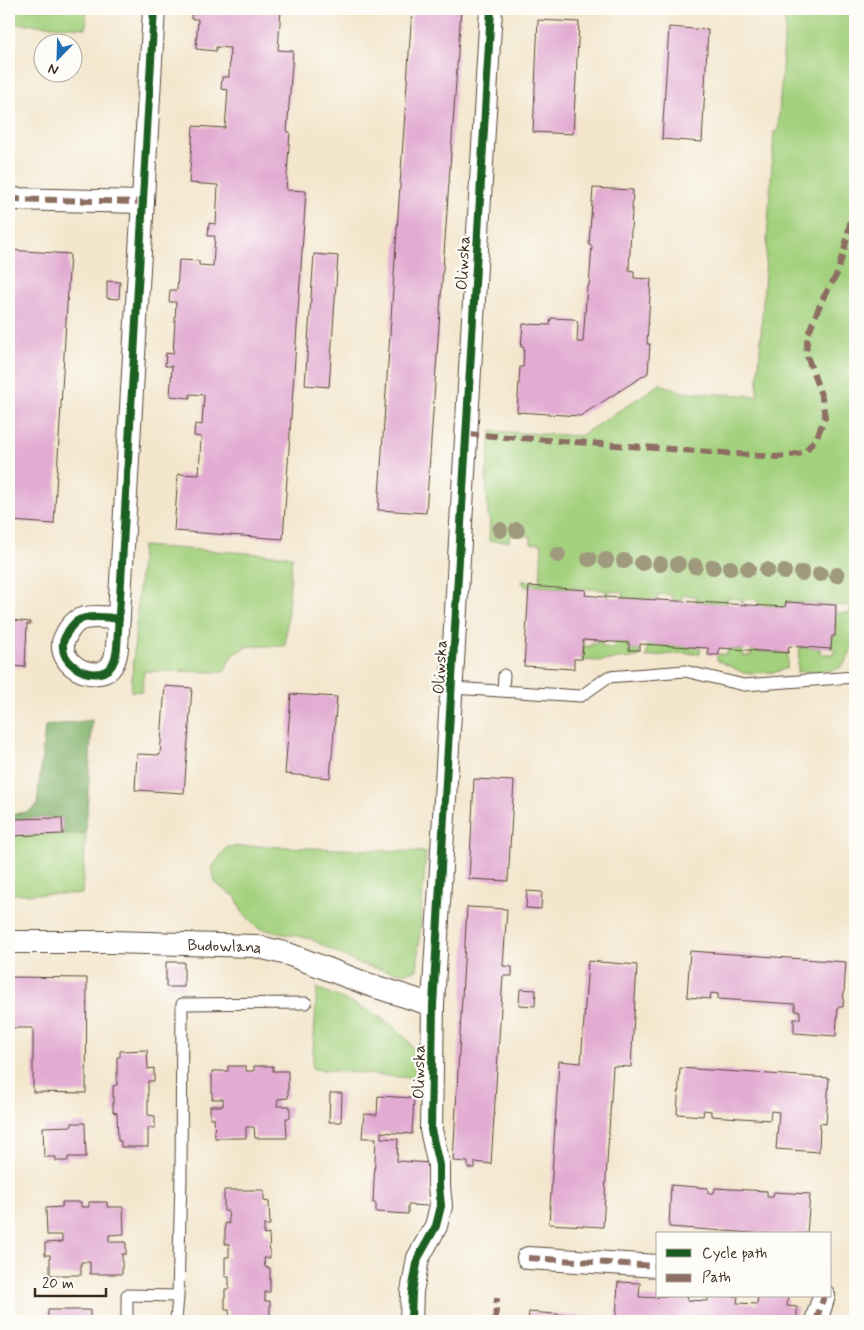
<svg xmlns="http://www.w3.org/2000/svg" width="864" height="1330" viewBox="0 0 864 1330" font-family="Mynerve,sans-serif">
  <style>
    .green { fill: #a4d17e; stroke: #707e4e }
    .forest { fill: #83b36d; stroke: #5f6e46 }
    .building { fill: #e2abd2 }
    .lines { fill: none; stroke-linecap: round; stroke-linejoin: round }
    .lane-casing { stroke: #574638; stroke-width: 13 }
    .street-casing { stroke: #574638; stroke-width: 24 }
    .lane { stroke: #fff; stroke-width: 11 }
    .street { stroke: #fff; stroke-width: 22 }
    .quiet { stroke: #8d6e63; stroke-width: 6; stroke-dasharray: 12 6; stroke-linecap: butt }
    .cycleway-casing { stroke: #fdfcf7; stroke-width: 11 }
    .cycleway { stroke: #1b5e20; stroke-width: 8 }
    .tree { fill: #9f9a7d }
    .labels { text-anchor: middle; stroke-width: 4.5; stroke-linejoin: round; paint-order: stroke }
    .street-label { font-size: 16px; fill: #3b2a1e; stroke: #fdfcf7 }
  </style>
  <rect width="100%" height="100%" fill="#fdfcf7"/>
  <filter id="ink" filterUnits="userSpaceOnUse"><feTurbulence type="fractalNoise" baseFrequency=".02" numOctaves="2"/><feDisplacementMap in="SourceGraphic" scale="10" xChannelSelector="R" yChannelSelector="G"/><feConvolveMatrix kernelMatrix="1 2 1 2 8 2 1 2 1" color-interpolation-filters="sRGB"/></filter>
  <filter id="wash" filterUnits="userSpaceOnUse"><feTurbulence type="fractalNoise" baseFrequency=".0096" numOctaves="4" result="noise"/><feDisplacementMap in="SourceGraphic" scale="20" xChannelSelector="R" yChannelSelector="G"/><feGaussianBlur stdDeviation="1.12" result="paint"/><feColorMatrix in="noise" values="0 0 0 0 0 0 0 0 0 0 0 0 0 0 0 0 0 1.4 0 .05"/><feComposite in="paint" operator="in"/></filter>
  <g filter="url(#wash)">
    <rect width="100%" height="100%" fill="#f3e6cd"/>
    <path class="green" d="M9,9H87L86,28L9,23Z
      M786,9H855V619H854C852,637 855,662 835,670L797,672L800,647L820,648V654H834L835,649H831L832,636H835L836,613H851V606L786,602L785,607L758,606V600L744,599L743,605H741V599L727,598V604L696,602V596L682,595V601L672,600V595L658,594V600L623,598V592L609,591L608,597L606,596V590L529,586V587C525,587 523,585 522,581L540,582L542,544L531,543V536L510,535L509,541H489L490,519L488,518L486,479L491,431L580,436L660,384L683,392L757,396L774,132L778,130Z
      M142,546L292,556L285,646H248L232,655L224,672L144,671L142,692L131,691Z
      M597,641H602V647L614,648V642L629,643V650H640L639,657L598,661L582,660L583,646H591V644H597Z
      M648,644L700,647V654L682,653L646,657Z
      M728,649L743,650V656H751V651L788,653L787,668L776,672L744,673L717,660V656L719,654H727Z
      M86,833L82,894H9V836Z
      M255,846L426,852L417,970L402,973L379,969L357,963L309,938L284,934L258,928L242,912L236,897L220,887L215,882L212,868L227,847Z
      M317,988C346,1001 396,1018 412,1047C418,1055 416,1067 416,1077L412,1078L312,1069Z"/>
    <path class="forest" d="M92,720L86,833L63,834L62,818L9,819V815L27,812L37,806L45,726Z"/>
    <g id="blocks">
      <path class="building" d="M192,9H281L278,50L293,51L287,132H290L286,190L306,191L283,539L174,531L178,474L199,475L201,437L194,436L195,424L202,425L204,395L190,394V398L170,396L172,366H165L166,353L173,354L176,302H169L170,290H177L179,260L199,261V265L213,266L215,236H208L209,223L216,224L218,185L189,183L193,126L225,128L228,90L221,89L222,77H229L230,48L216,47V51L196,49L198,19H191Z
        M412,9H461L426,513L378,510Z
        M538,20L579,22L573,134L533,132Z
        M669,27L708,30L702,142L662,139Z
        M593,188L633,190L629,270L634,271V278L651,279L647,344H650L648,373L580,416L517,412L520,367H523L524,347H521L523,324L550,325L551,318L573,319L577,321L578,325L577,342H583L587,286H589L592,246L589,245Z
        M10,250L70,254L54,524L9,521V277Z
        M314,254L338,256L329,387L305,385Z
        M107,281L120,282L119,299L107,298Z
        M529,586L586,590L585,595L604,597L785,607L786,602L836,605L835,636H832L831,649L789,646L788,653L719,648V655H708V648L640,644V650H629V643L583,640L582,659H574V669L524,666Z
        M9,620L31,622V624H27L25,667L9,666Z
        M165,686L192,688L184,793L135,790L137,754L160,755Z
        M291,694L337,697L330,778L285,774Z
        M474,779L514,781L508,881L469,879Z
        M62,818L63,834L9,836V819Z
        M527,891L542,892L541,909L526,908Z
        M467,907L507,909L503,966L512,967V976H503L491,1164L475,1162V1168H468V1162L453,1161Z
        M690,951L846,962L843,1007H838L836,1036L794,1033V1019H800V1011H795V1004L718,999V994L711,993L710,999L687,997Z
        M588,961L637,965L631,1067L613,1066L603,1227L549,1224L559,1061L581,1063Z
        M166,962H184V987H166Z
        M9,977L87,978L86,1093L33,1092V1028H9Z
        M520,989L536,990L535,1006L519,1005Z
        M147,1050L148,1069L154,1068V1081H148V1115L155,1116V1128H148V1147H121V1141H118L117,1113L113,1112V1086L117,1085V1057H120V1051Z
        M228,1066H246V1071H254V1066H273V1071H288V1098L278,1099L277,1106H290V1118H286L287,1138H255L254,1127H246V1138H215L214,1118H210V1106H223V1099H212V1071H228Z
        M680,1068L829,1078L826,1124L820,1123L819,1152L776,1149L779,1112L771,1111L770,1120L711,1116V1111L704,1110L703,1116L677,1114Z
        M330,1093H342L341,1122H329Z
        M378,1096L414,1098L412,1134L381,1132V1138L398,1139L397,1161L432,1163L429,1206L408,1205V1214L376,1212V1203H373L376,1138H362L364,1114L377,1115Z
        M72,1123H85L86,1157H68V1161H56V1157H44L43,1127L72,1126Z
        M671,1185L708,1188V1193H714L715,1188L767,1191V1197H773L774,1192L810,1194L807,1234H765L669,1227Z
        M224,1190H264V1201L269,1202L270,1225H264V1235L269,1234L270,1258H264L265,1267L270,1268V1292H265V1301H270V1321H230L229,1310H225V1289H229V1277H225V1257H229V1244H225V1223L229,1224L228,1211H224Z
        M62,1202H81V1207H89V1202H107V1207H123L124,1234L109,1235V1242H126V1254H122V1274H90V1262H81V1275H50V1255H45V1243L62,1242V1235H47L46,1208L62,1207Z
        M618,1282L640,1283L639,1297L658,1298V1296H688L687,1300L708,1301V1296H738L737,1303L757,1304L758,1296H788L787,1306L797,1307V1321H616Z
        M48,1310H90V1321H48Z
        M529,1312L594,1317V1321H528Z
        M430,1318L464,1320V1321H430Z"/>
    </g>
  </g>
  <g filter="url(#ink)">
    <use href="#blocks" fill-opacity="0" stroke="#574638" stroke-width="1"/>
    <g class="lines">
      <g class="lane-casing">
        <path id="lane" d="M452,688L581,696L608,677L685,671L744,685L855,677
          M503,691L504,675
          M127,1321V1295L178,1296
          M176,1321L178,1296L181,1177L182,1004L306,1003"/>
      </g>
      <g class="street-casing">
        <g id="street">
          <path d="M9,199L143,202"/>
          <path d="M119,619C108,617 86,615 77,621C73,624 70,628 67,633C66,636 63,640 63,643C61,662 82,676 100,673C105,672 109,670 112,665C118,655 117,643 118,631C119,614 120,598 121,581L154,9"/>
          <path id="s1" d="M9,942H111L255,946L288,954L367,984L433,1005"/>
          <path d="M528,1258L658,1266"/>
          <path d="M411,1321L412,1292L418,1258L436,1226L441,1206L439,1186V1165L431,1130L433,1005L491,9"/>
          <path d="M816,1321L824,1296"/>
        </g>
      </g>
      <use href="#lane" class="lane"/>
      <use href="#street" class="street"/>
      <path class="quiet" d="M9,199L143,202
        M467,434L778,457L804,453L817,437L825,417L822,398L806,353L808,334L822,300L837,274L845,247L855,199V176
        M528,1258L658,1266
        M495,1321L497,1298
        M816,1321L824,1296"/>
      <g class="cycleway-casing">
        <path id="cycleway" d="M119,619C108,617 86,615 77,621C73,624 70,628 67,633C66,636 63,640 63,643C61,662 82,676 100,673C105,672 109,670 112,665C118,655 117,643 118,631C119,614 120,598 121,581L154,9
          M411,1321L412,1292L418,1258L436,1226L441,1206L439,1186V1165L431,1130L433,1005L491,9"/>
      </g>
      <use href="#cycleway" class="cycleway"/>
    </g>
    <g class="tree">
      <circle cx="500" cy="530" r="8"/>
      <circle cx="517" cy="530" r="8"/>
      <circle cx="558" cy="555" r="8"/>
      <circle cx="589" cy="559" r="8"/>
      <circle cx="606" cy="560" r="8"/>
      <circle cx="624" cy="561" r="8"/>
      <circle cx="642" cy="563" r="8"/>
      <circle cx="660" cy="564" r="8"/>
      <circle cx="678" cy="564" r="8"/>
      <circle cx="695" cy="566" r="8"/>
      <circle cx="713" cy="567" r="8"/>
      <circle cx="730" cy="568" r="8"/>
      <circle cx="748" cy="569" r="8"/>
      <circle cx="767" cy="570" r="8"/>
      <circle cx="784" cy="572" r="8"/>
      <circle cx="802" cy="573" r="8"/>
      <circle cx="820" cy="574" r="8"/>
      <circle cx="837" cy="575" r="8"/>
    </g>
  </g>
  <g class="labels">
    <g class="street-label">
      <text transform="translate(462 263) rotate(-87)" y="6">Oliwska</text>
      <text transform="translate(439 667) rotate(-87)" y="6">Oliwska</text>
      <text dy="6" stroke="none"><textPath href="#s1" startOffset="216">Budowlana</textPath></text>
      <text transform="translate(418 1072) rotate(-89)" y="6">Oliwska</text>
    </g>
  </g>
  <rect width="864" height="1330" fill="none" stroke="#fdfcf7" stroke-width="30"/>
  <rect x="656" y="1232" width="175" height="65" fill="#fdfcf7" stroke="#afa8a0"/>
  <rect x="666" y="1249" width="25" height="8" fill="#1b5e20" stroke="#afa8a0"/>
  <text x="702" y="1258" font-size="15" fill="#3b2a1e">Cycle path</text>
  <rect x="666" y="1274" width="25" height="8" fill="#8d6e63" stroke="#afa8a0"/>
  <text x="702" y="1282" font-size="15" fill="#3b2a1e">Path</text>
  <g transform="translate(58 58) rotate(203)"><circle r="24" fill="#fdfcf7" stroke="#afa8a0"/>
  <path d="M0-4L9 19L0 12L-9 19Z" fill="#1f6fb2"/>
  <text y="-8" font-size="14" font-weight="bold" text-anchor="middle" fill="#3b2a1e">N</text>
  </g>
  <path d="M35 1288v8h71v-8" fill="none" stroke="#3b2a1e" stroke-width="2.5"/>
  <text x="42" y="1288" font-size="15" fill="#3b2a1e" stroke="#fdfcf7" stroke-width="4" paint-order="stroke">20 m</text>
</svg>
